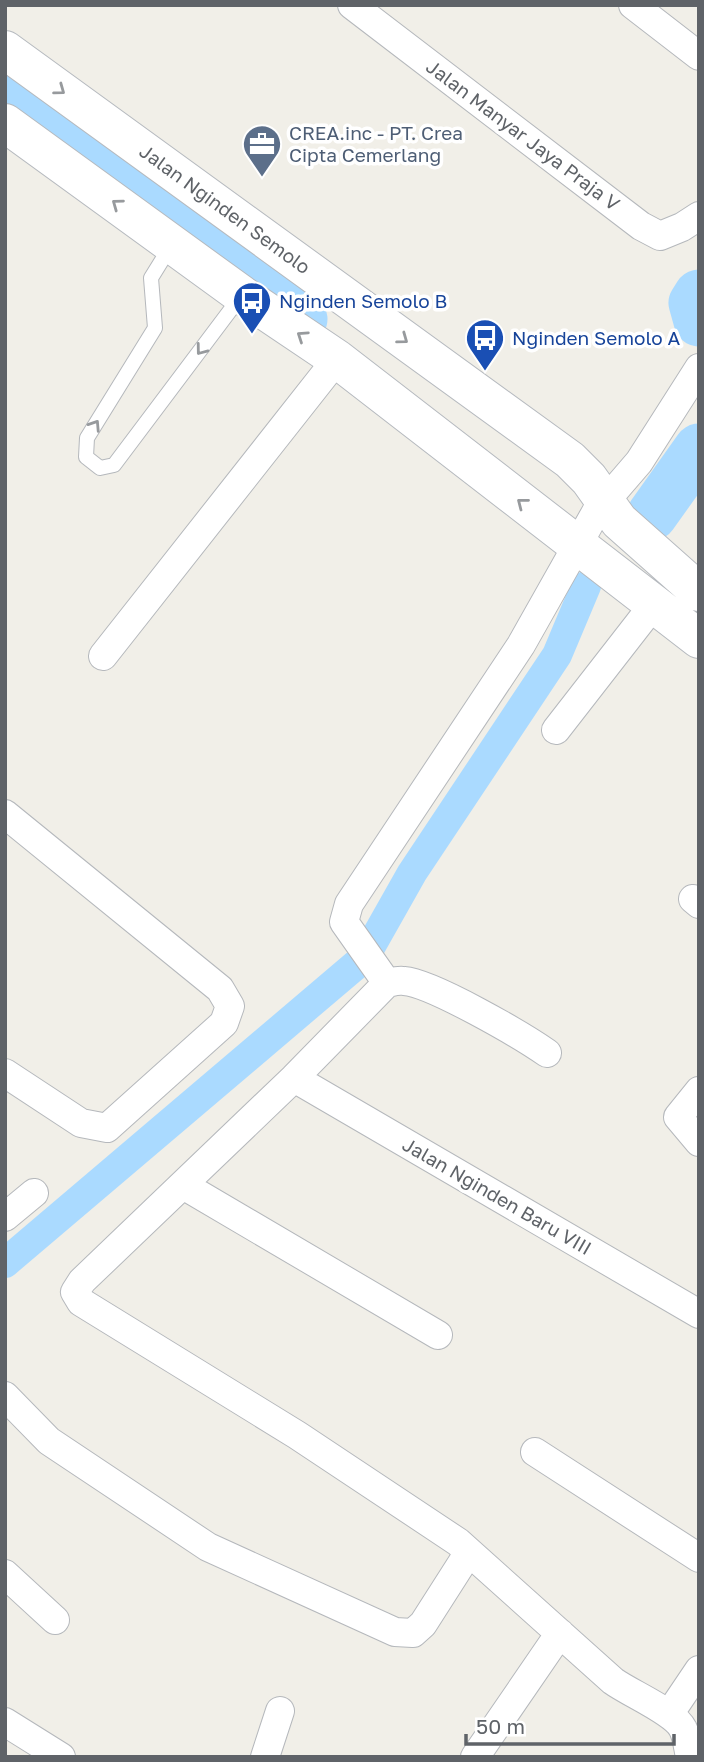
<svg xmlns="http://www.w3.org/2000/svg" width="704" height="1762" viewBox="0 0 704 1762" font-family="'Golos Text',sans-serif">
  <style>
    .lines { fill: none; stroke-linecap: round; stroke-linejoin: round }
    .canal { stroke: #aadaff; stroke-width: 30 }
    .river { stroke: #aadaff; stroke-width: 51 }
    .service-casing { stroke: #b5b8bc; stroke-width: 16 }
    .minor-casing { stroke: #b5b8bc; stroke-width: 30 }
    .secondary-casing { stroke: #b6babf; stroke-width: 40 }
    .service { stroke: #fff; stroke-width: 14 }
    .minor { stroke: #fff; stroke-width: 28 }
    .secondary { stroke: #fff; stroke-width: 38 }
    .oneway { stroke: #979a9d }
    .labels { text-anchor: middle; stroke-width: 7; stroke-linejoin: round; paint-order: stroke }
    .service-label { font-size: 19px; fill: #4e5e75; stroke: #fff; text-anchor: start }
    .street-label { font-size: 19px; fill: #5f6368; stroke: #fff }
    .transit-label { font-size: 19px; fill: #164399; stroke: #fff; text-anchor: start }
  </style>
  <rect width="100%" height="100%" fill="#f1efe8"/>
  <g class="lines">
    <path class="canal" d="M5,1263L364,958L412,873L557,655L586,586"/>
    <path class="river" d="M5,95L209,244L302,319
      M699,295L694,303L699,321
      M652,515L699,449"/>
    <g class="service-casing">
      <path id="service" d="M172,244L151,278L155,328L87,438L86,457L100,468L114,465L241,296"/>
    </g>
    <g class="minor-casing">
      <path id="minor" d="M352,5L641,226L660,236L682,227L699,216
        M633,5L699,56
        M103,656L337,359
        M556,730L654,604
        M5,814L220,989L230,1006L224,1023L107,1128L81,1123L5,1073
        M693,899L699,904
        M387,983L344,922L349,904L521,645L596,512L639,462L699,368
        M547,1053C521,1035 432,983 404,981C398,980 392,982 387,983L294,1078L82,1281L75,1292L81,1302L297,1435L458,1542L613,1681C631,1694 675,1712 683,1729C687,1737 688,1748 690,1757
        M294,1078L699,1314
        M699,1091L678,1117L699,1142
        M183,1185L438,1335
        M5,1217L34,1193
        M5,1396L49,1441L208,1547L395,1632L413,1633L423,1624L469,1552
        M535,1452L699,1558
        M5,1574L55,1620
        M670,1713L699,1670
        M5,1722L61,1757
        M265,1757L280,1711
        M475,1757L560,1633"/>
    </g>
    <g class="secondary-casing">
      <path id="secondary" d="M5,50L570,460L589,479L619,521L699,592
        M5,123L242,295L337,359L699,639"/>
    </g>
    <use href="#service" class="service"/>
    <use href="#minor" class="minor"/>
    <use href="#secondary" class="secondary"/>
  </g>
  <defs><path id="oneway-chevron" d="M-2-3.5L2.5 0L-2 3.5" fill="none" stroke-width="1.6" stroke-linecap="round" stroke-linejoin="round" transform="scale(1.75)"/></defs>
  <g class="oneway">
    <use href="#oneway-chevron" transform="translate(60 90) rotate(36)"/>
    <use href="#oneway-chevron" transform="translate(117 204) rotate(-144)"/>
    <use href="#oneway-chevron" transform="translate(302 336) rotate(-146)"/>
    <use href="#oneway-chevron" transform="translate(403 339) rotate(36)"/>
    <use href="#oneway-chevron" transform="translate(201 350) rotate(127)"/>
    <use href="#oneway-chevron" transform="translate(95 425) rotate(-57)"/>
    <use href="#oneway-chevron" transform="translate(522 503) rotate(-142)"/>
  </g>
  <defs>
    <g id="office-pin" transform="scale(2.0125)"><path d="M0 17L-7.5 6A9.5 9.5 0 1 1 7.5 6Z" fill="#5c6f8a" stroke="#fff"/><path d="M-6-3h4V-5.5h4V-3h4V5H-6ZM-1-4.5V-3h2v-1.5ZM-6 0V1H6V0Z" fill="#fff"/></g>
    <g id="bus-pin" transform="scale(2.0125)"><path d="M0 17L-7.5 6A9.5 9.5 0 1 1 7.5 6Z" fill="#1a4fb4" stroke="#fff"/><path d="M-5-6H5V4H4V6H2V4H-2V6H-4V4H-5ZM-3.5-4V0h7V-4ZM-3.5 1.2v1.5H-2V1.2ZM2 1.2v1.5H3.5V1.2Z" fill="#fff"/></g>
  </defs>
  <g fill-rule="evenodd">
    <use href="#office-pin" x="262" y="144"/>
    <use href="#bus-pin" x="252" y="301"/>
    <use href="#bus-pin" x="485" y="338"/>
  </g>
  <g class="labels">
    <g class="service-label">
      <text x="289" y="140">CREA.inc - PT. Crea<tspan x="289" dy="22">Cipta Cemerlang</tspan></text>
    </g>
    <g class="street-label">
      <text transform="translate(523 135) rotate(37)" y="7">Jalan Manyar Jaya Praja V</text>
      <text transform="translate(225 209) rotate(36)" y="7">Jalan Nginden Semolo</text>
      <text transform="translate(497 1196) rotate(30)" y="7">Jalan Nginden Baru VIII</text>
    </g>
    <g class="transit-label">
      <text x="279" y="308">Nginden Semolo B</text>
      <text x="512" y="345">Nginden Semolo A</text>
    </g>
  </g>
  <rect width="704" height="1762" fill="none" stroke="#5f6368" stroke-width="14"/>
  <path d="M466 1734v10h208v-10" fill="none" stroke="#5f6368" stroke-width="3.5"/>
  <text x="476" y="1734" font-size="21" fill="#5f6368" stroke="#ffffff" stroke-width="5" paint-order="stroke">50 m</text>
</svg>
